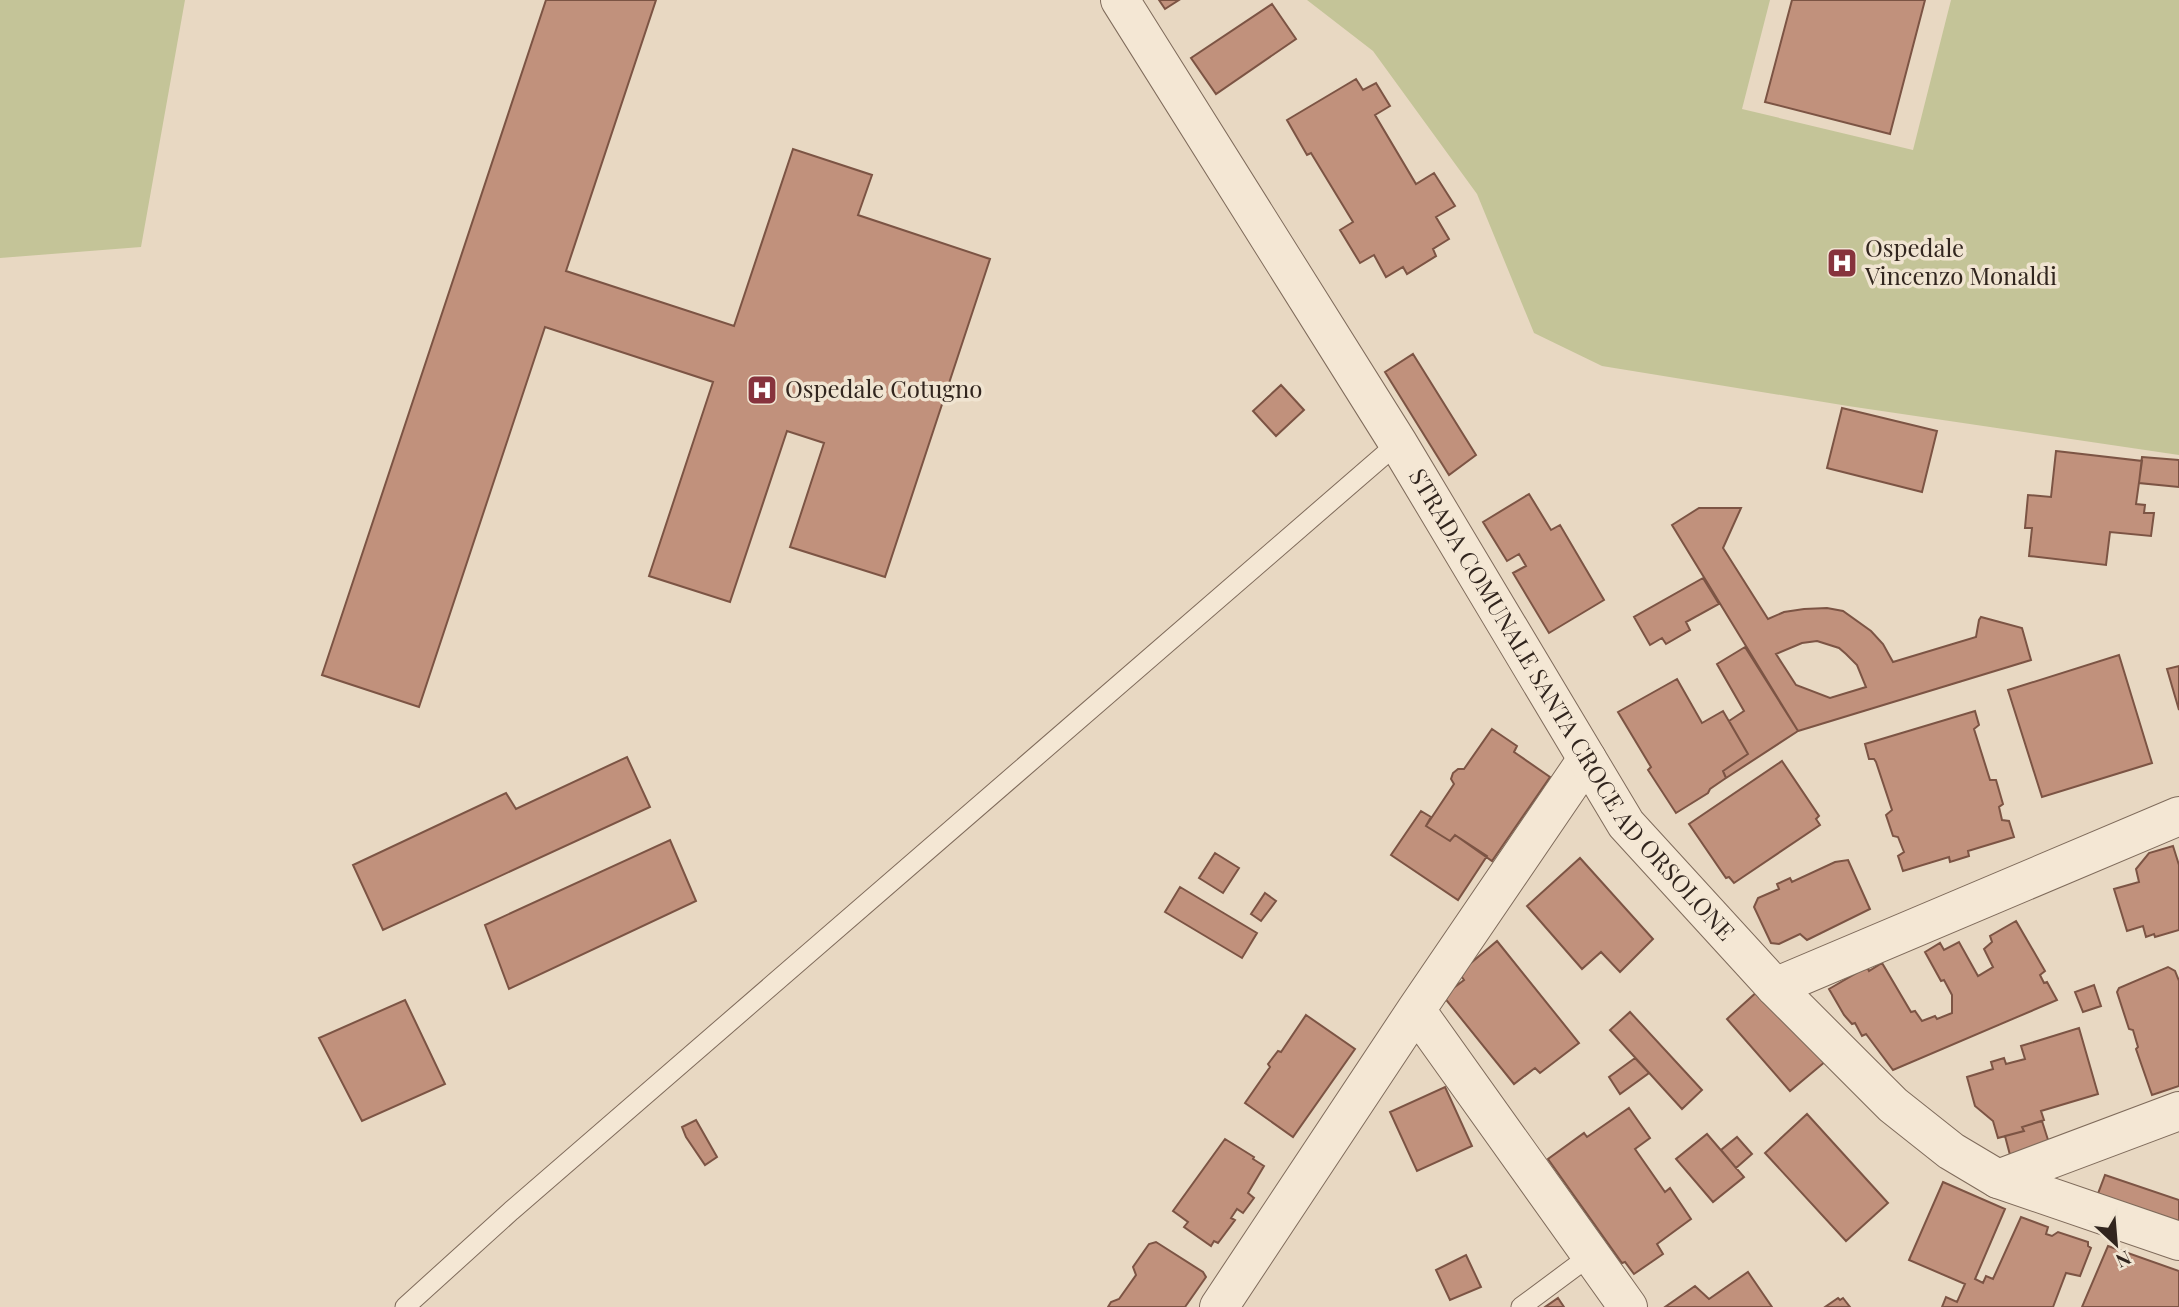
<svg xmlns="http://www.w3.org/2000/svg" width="2179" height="1307" viewBox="0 0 2179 1307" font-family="'Playfair Display',serif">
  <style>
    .green { fill: #c4c498 }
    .building { fill: #c1917c; stroke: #7c5444; stroke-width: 2; fill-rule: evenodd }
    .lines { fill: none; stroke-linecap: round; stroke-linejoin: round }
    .service-casing { stroke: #7f6b5b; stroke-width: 21 }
    .minor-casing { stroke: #7f6b5b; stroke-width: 40 }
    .tertiary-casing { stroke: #7f6b5b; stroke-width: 40 }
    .service { stroke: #f4e7d4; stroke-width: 19 }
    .minor { stroke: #f4e7d4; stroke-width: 38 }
    .tertiary { stroke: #f4e7d4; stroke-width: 38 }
    .labels { text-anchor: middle; stroke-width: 7; stroke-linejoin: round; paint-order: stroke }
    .poi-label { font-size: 24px; fill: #31251e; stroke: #f0e4d1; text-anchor: start }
    .street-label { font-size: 24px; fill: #31251e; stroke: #f0e4d1 }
  </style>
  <rect width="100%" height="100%" fill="#e8d8c2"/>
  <path class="green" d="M0,0H185L141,247L0,258Z
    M1307,0H1770L1742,109L1913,150L1951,0H2179V455L1848,406L1602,366L1534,333L1477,194L1373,51Z"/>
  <path class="building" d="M546,0H656L566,271L734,326L793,149L872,175L858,215L990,259L885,577L790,547L824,443L787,431L730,602L649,576L713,382L545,327L419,707L322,675Z
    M1159,0H1179L1165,9Z
    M1792,0H1925L1890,134L1765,102Z
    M1272,4L1296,39L1216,94L1191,58Z
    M1356,79L1363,90L1376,83L1390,106L1375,115L1416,184L1434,173L1455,206L1436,217L1449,239L1433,249L1436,256L1407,274L1403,267L1386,277L1374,255L1360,263L1340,230L1353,222L1311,153L1307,155L1287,120Z
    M1413,354L1476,455L1449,475L1385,372Z
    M1281,385L1304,410L1276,436L1253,411Z
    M1842,408L1937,431L1922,492L1827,468Z
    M2056,451L2142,461L2136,504L2145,505L2144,513H2154L2151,536L2110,532L2106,565L2029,556L2032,528H2025L2028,495L2051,497Z
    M2142,457L2179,460V487L2139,483Z
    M1529,494L1551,530L1560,525L1604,600L1549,633L1513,573L1526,566L1519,554L1507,561L1483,522Z
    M1699,508H1741L1723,548L1768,619L1784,612L1804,609L1827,608L1843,611L1871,631L1883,644L1893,662L1976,637L1979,620L1981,617L2022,628L2031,660L1798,731L1672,525ZM1817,641L1839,648L1846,654L1857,665L1866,687L1830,698L1796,685L1776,654L1802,643Z
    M1703,578L1719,604L1686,622L1690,630L1666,644L1662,638L1650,645L1634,617Z
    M1745,647L1798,731L1726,778L1723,771L1748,754L1729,721L1744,711L1717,664Z
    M2119,655L2152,763L2042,797L2008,690Z
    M2179,666V710L2167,669Z
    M1677,679L1702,723L1723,711L1748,754L1723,771L1726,778L1710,789L1708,793L1676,813L1648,770L1651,767L1618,712Z
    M1975,711L1979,725L1974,729L1990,780H1996L2003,804L1999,807L2002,820L2009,821L2014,837L1968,851L1969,856L1950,862L1949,857L1903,871L1898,856L1904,852L1898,837L1893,836L1886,815L1892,810L1876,762L1874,759H1869L1865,744Z
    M1492,729L1517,746L1514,752L1550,777L1492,861L1455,835L1450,841L1426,826L1454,784L1451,779L1453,773L1458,769H1464Z
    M627,757L650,807L383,930L353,865L506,793L516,809Z
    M1782,761L1819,816L1816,819L1820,825L1734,883L1729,877L1726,878L1689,824Z
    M1421,811L1431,817L1426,826L1450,841L1455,835L1487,856L1458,900L1391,855Z
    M670,840L696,901L509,989L485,925Z
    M2173,846L2179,865V930L2155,937L2154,934L2146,937L2143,926L2127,931L2114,889L2139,882L2136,869L2149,853Z
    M1215,853L1239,868L1223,893L1199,878Z
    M1580,858L1653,939L1620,972L1601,952L1582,969L1527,906Z
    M1848,860L1870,909L1807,940L1800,934L1779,944L1771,943L1754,907L1758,898L1779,889L1777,884L1790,878L1792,882L1835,862Z
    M1180,887L1257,933L1242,958L1165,912Z
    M1265,893L1276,901L1261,921L1251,914Z
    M2016,921L2045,971L2040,975L2044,983L2047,982L2057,1000L1893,1070L1866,1034L1862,1036L1855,1023L1852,1024L1844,1015L1829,989L1867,967L1869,971L1882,963L1911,1012L1915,1011L1922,1021L1935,1016L1937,1019L1952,1013V995L1944,980L1941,981L1925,952L1940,943L1944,950L1959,942L1978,976L1993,967L1984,949L1992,942L1990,936Z
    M1497,941L1579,1043L1540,1073L1535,1068L1514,1084L1443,996L1464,980L1459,973Z
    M2168,967L2175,971L2179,981V1086L2152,1095L2136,1049L2138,1047L2133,1030L2129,1029L2117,992L2119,988Z
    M2094,985L2101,1006L2083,1012L2075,992Z
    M1759,990L1826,1061L1790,1091L1727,1019Z
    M405,1000L445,1084L362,1121L319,1038Z
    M1630,1012L1702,1090L1682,1109L1610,1030Z
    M1306,1015L1355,1049L1293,1137L1245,1103L1270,1067L1268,1064L1278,1051L1281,1052Z
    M2079,1028L2098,1094L2041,1111L2044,1120L2022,1127L2024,1131L1998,1138L1993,1121L1975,1106L1967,1077L1993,1069L1991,1062L2004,1058L2006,1064L2025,1059L2021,1046Z
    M1635,1058L1649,1073L1620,1094L1609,1077Z
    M1445,1087L1472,1146L1417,1171L1390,1112Z
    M1629,1108L1650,1138L1635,1149L1665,1192L1670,1188L1691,1219L1657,1244L1663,1254L1634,1274L1625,1262L1622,1263L1548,1159L1584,1133L1587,1137Z
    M1807,1114L1888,1203L1846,1241L1765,1153Z
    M696,1120L717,1157L705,1165L686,1137L682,1127Z
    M2042,1121L2049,1143L2010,1155L2005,1136L2024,1131L2022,1127Z
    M1707,1134L1744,1177L1713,1202L1676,1159Z
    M1737,1137L1752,1154L1736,1168L1721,1150Z
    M1225,1139L1254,1157L1253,1159L1264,1166L1248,1193L1254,1198L1243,1213L1237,1209L1231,1218L1235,1220L1218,1243L1214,1241L1211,1246L1184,1227L1188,1222L1173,1211Z
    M2105,1175L2179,1200V1228L2096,1199Z
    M1943,1182L2005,1209L1975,1279L1983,1283L1986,1276L1993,1279L2021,1217L2048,1227L2046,1234L2052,1236L2058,1232L2088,1242V1246L2091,1248L2080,1276L2066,1273L2053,1307H1942L1946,1297L1957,1302L1965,1284L1909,1260Z
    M1156,1242L1203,1272L1206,1277L1185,1307H1108L1111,1302L1119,1299L1136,1275L1133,1267L1149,1244Z
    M2108,1246L2179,1271V1307H2082Z
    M1466,1255L1481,1287L1450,1300L1436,1270Z
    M1748,1272L1772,1307H1665L1695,1286L1709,1299Z
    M1558,1298L1564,1307H1545Z
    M1838,1298L1840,1300L1843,1298L1850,1307H1825Z"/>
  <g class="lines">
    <g class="service-casing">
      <path id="service" d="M405,1307L511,1211L1398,443
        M1521,1307L1591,1255"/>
    </g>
    <g class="minor-casing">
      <path id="minor" d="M1775,987L2179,816
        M1416,1010L1628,1307
        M1998,1179L2179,1111
        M1219,1307L1416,1010L1587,759"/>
    </g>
    <g class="tertiary-casing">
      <g id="tertiary">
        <path id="s1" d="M1120,0L1398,443L1626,824L1775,987L1893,1105L1951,1151L1998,1179L2179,1241"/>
      </g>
    </g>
    <use href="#service" class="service"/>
    <use href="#minor" class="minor"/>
    <use href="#tertiary" class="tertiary"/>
  </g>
  <defs>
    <g id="hospital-square" transform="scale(1.575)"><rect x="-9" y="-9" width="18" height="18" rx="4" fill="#87333d" stroke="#f0e4d1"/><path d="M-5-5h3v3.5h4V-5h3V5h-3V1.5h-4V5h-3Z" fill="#fff"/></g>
  </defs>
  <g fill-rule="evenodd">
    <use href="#hospital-square" x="1842" y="263"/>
    <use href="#hospital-square" x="762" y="390"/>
  </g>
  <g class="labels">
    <g class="poi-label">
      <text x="1865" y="257">Ospedale<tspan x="1865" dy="28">Vincenzo Monaldi</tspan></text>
      <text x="785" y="398">Ospedale Cotugno</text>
    </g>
    <g class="street-label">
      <text dy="8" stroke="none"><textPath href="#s1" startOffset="838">STRADA COMUNALE SANTA CROCE AD ORSOLONE</textPath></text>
    </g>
  </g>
  <g transform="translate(2116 1244) rotate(154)" stroke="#f0e4d1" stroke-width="5" paint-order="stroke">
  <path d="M0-5L12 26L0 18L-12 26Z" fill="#31251e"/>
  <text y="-10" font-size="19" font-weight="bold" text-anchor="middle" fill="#31251e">N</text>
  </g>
</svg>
